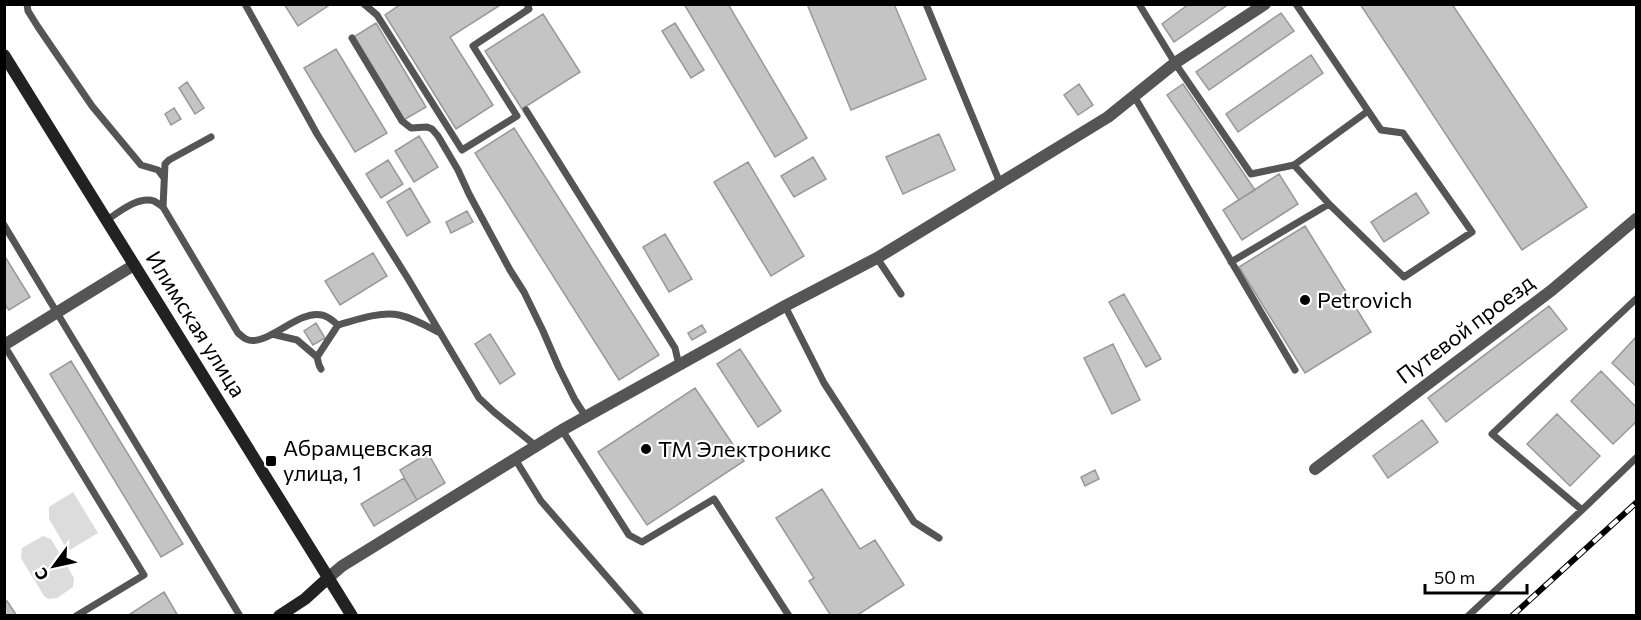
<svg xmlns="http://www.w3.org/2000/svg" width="1641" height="620" viewBox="0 0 1641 620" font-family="Commissioner,sans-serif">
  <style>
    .green { fill: #dcdcdc }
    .building { fill: #c4c4c4; stroke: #999; stroke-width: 1.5 }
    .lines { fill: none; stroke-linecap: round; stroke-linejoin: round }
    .lane { stroke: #555; stroke-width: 7 }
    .street { stroke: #555; stroke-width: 12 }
    .secondary { stroke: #222; stroke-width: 12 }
    .rail-casing { stroke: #000; stroke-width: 6 }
    .rail { stroke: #fff; stroke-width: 4; stroke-dasharray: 11; stroke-linecap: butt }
    .poi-dot { fill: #000; stroke: #fff; stroke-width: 2 }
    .labels { text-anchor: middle; stroke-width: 4.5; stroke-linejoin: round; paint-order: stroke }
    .poi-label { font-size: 22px; fill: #000; stroke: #fff; text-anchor: start }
    .street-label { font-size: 22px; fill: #000; stroke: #fff }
  </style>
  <rect width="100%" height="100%" fill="#fff"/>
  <path class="green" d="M73,492L98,533L68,551L49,519V507Z
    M43,536L51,539L74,578L73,587L57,598L48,599L44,596L21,558L22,548Z"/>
  <path class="building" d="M284,4H331L298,26Z
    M401,4H502L450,37L493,105L456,129L385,15Z
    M684,4H728L807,138L775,157Z
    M807,4H894L926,79L851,110Z
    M1189,4H1229L1174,42L1162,24Z
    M1360,4H1452L1587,207L1522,250Z
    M1281,13L1294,31L1209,90L1196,72Z
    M543,14L580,72L522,109L485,51Z
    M376,23L426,107L402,121L352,38Z
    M675,23L704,70L691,78L662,31Z
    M336,49L387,133L355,152L304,68Z
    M1311,55L1323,73L1238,132L1226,114Z
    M187,82L204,108L195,114L179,88Z
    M1079,84L1093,105L1078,115L1064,95Z
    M1183,84L1255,190L1239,200L1167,95Z
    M174,108L181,119L171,125L165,114Z
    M514,128L659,355L619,380L475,153Z
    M939,134L955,170L903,194L886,157Z
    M419,136L438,167L414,182L395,151Z
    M813,157L826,179L794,197L781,176Z
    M388,160L403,184L381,198L366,174Z
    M748,162L804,256L771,276L714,182Z
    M1279,174L1298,204L1242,240L1223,210Z
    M410,188L430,222L407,236L387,202Z
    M1416,193L1429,213L1384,242L1371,222Z
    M467,211L473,222L451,233L446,222Z
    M1305,226L1371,332L1305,373L1239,267Z
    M665,234L692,279L669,292L643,247Z
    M373,253L387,276L340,305L325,281Z
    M4,255L30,297L9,310L4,304Z
    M1124,294L1161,359L1146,367L1109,302Z
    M1549,306L1567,329L1446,422L1428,398Z
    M316,323L325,338L313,345L304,331Z
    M702,325L706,332L692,340L688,333Z
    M490,334L515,374L500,384L475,344Z
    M1636,337V386L1612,363Z
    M1113,344L1140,400L1112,414L1084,358Z
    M740,349L781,411L758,427L717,364Z
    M71,361L183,544L161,557L50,374Z
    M1601,371L1636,407V422L1613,444L1571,401Z
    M695,388L744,461L647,525L598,452Z
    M1557,414L1600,456L1570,486L1527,444Z
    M1422,420L1438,442L1388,478L1373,456Z
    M428,453L445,483L417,500L400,470Z
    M1095,470L1099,479L1085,486L1081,477Z
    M404,478L417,500L374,526L361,504Z
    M822,489L860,549L875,540L904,585L856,616H831L809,581L814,578L776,518Z
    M164,592L178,616H127Z
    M7,601L17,616H4V602Z"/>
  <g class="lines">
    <path class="lane" d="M27,4L28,11L38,27L92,106L141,165L158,170L164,178
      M245,4L317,134L407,277L479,398L494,412L536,446
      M364,4L377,15L462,150L517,116L473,46L529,9L527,4
      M926,4L1000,183
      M1139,4L1175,63L1251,174L1294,165L1368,111
      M352,38L402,121L411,128L427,127L432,129L438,136L458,170L469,194L510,270L524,292L543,331L559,368L575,400L586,417
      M1134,96L1295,370
      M526,110L675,348L679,365
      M1294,165L1329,204
      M163,207L165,164L169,160L211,137
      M107,220C119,212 138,196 154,201C154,201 162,206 163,207L238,333C241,335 243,338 246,339C265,349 298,309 322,315C328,316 333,321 338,325C356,320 380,311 399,315C413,318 425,325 438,332
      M4,225L240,616
      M877,258L901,294
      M1231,262L1329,204L1404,277L1472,232L1403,133L1381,130L1296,4
      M785,306L824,383L914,522L939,538
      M272,334L297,340L317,357
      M4,345L144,575L76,616
      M321,369L319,365L317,357L338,325
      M562,430L629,535L642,542L714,499L789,616
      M515,459L541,501L641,616
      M1582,510L1636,458
      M1468,616L1582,510L1492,434L1636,299"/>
    <path class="street" d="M4,345L134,265
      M1315,469L1552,290L1636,219
      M328,578L342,566L562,430L785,306L877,258L1108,117L1175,63L1265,4"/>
    <path class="secondary" d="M4,55L352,616
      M279,616L305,599L328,578"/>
    <g class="rail-casing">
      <path id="rail" d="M1512,616L1636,503"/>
    </g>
    <use href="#rail" class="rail"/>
  </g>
  <g class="poi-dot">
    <circle cx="1305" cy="300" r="6"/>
    <circle cx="646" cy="449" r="6"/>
    <rect x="265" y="455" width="12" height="12" rx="3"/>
  </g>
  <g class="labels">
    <g class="poi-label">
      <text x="1317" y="308">Petrovich</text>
      <text x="283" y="456">Абрамцевская<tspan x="283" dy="25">улица, 1</tspan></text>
      <text x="658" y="457">ТМ Электроникс</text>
    </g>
    <g class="street-label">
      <text transform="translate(196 324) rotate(58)" y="8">Илимская улица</text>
      <text transform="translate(1465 329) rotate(-37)" y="8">Путевой проезд</text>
    </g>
  </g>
  <rect width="1641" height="620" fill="none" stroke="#000000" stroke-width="12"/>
  <g transform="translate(54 566) rotate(237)" stroke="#ffffff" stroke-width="4.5" paint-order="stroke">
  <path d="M0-4.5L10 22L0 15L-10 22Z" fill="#000000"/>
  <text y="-9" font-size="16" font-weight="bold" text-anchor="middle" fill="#000000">С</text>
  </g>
  <path d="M1425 584v9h102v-9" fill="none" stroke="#000000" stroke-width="3"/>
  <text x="1434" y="584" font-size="18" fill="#000000" stroke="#ffffff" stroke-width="4.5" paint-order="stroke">50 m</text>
</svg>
